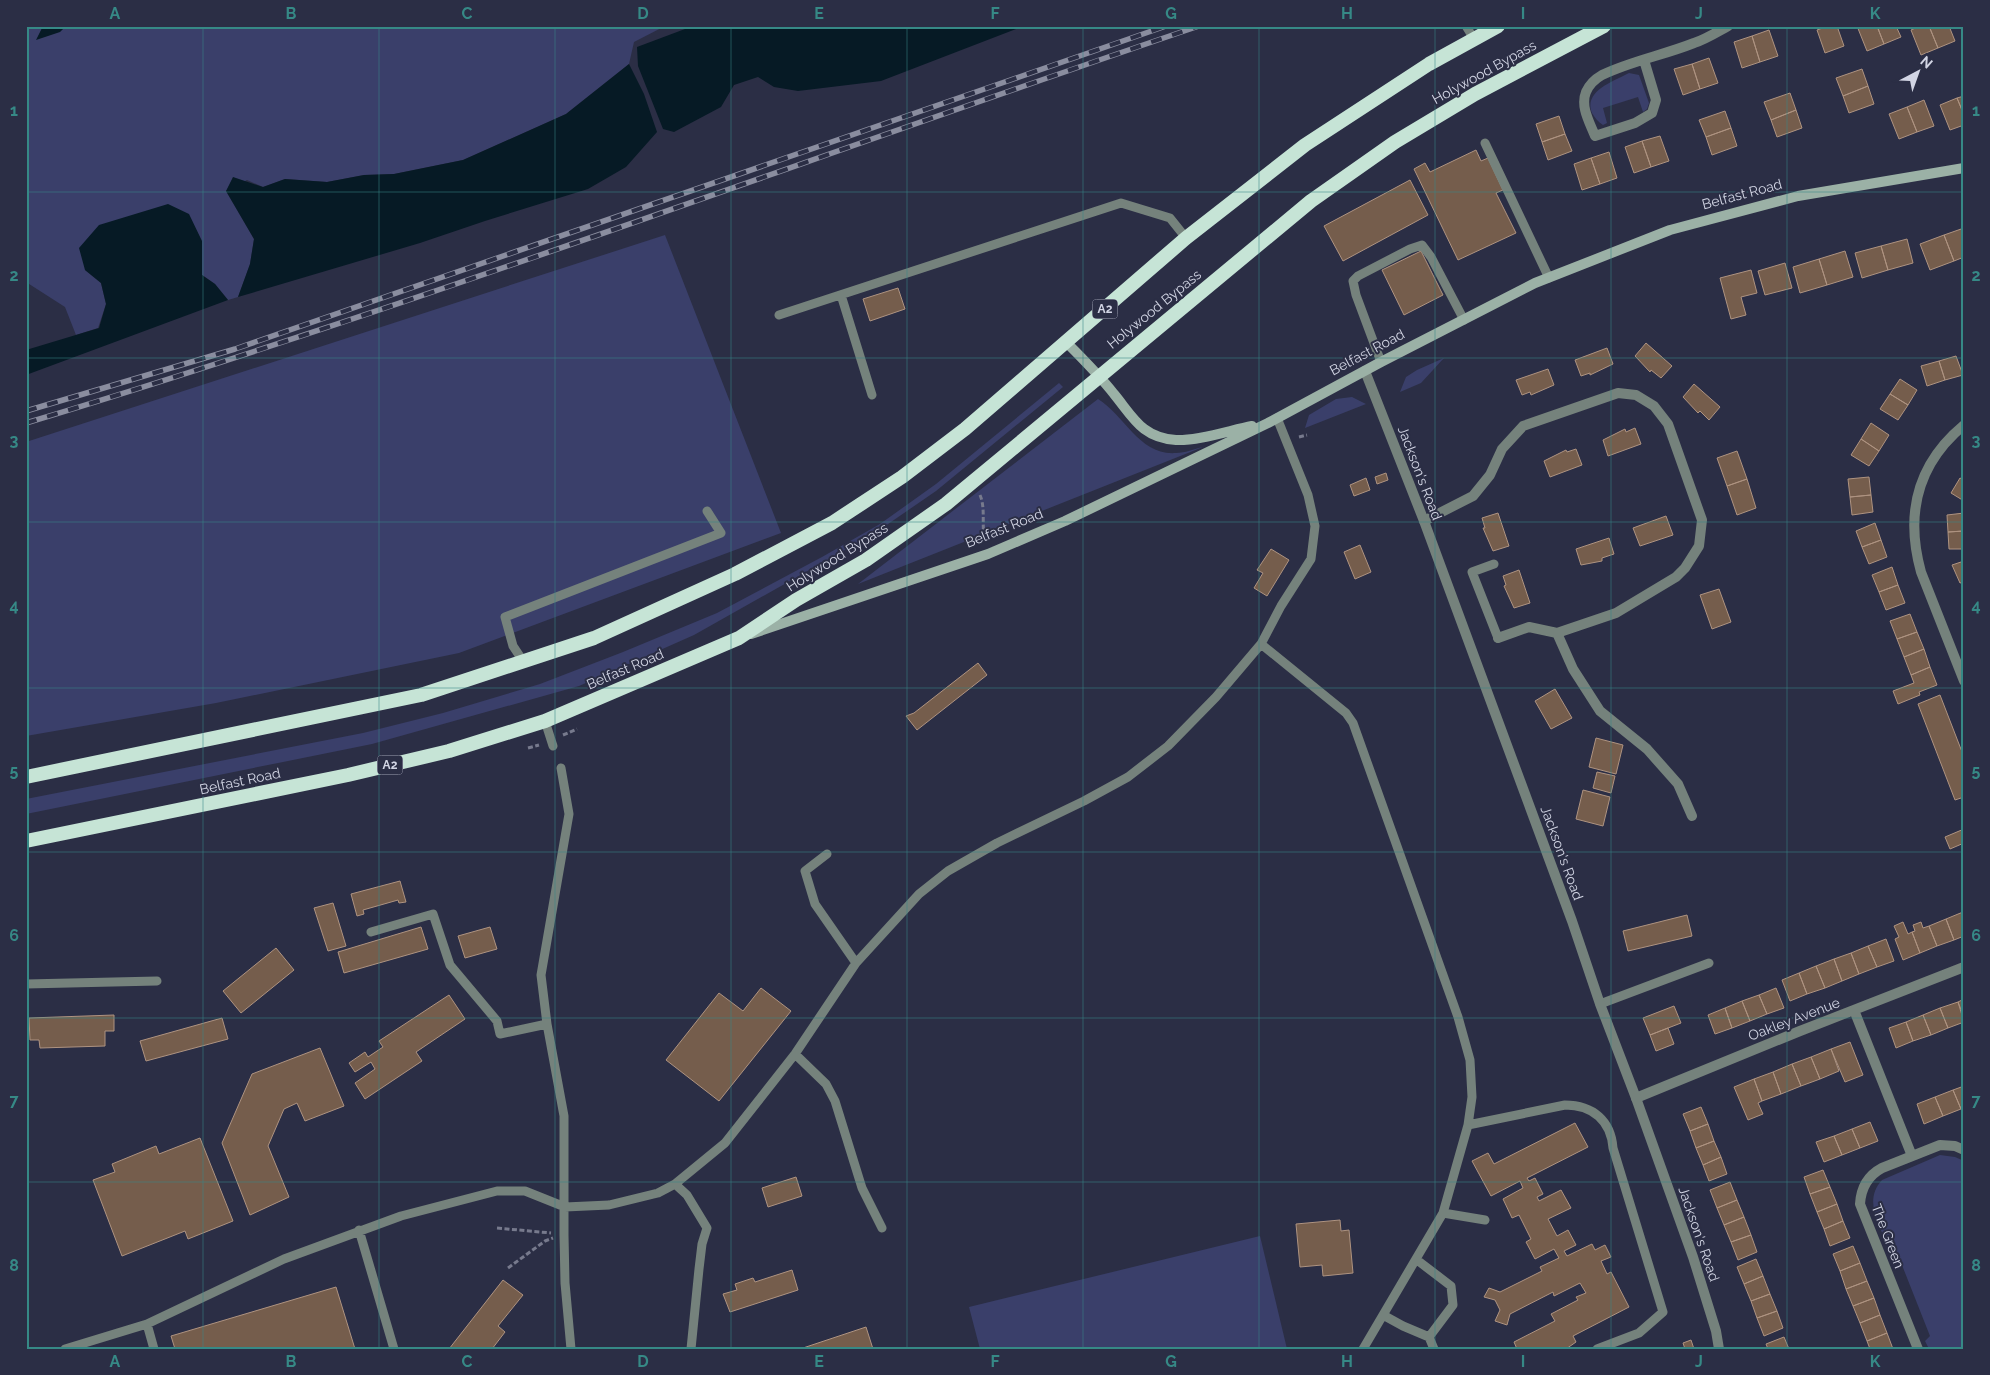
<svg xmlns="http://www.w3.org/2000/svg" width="1990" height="1375" viewBox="0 0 1990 1375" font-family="Raleway,sans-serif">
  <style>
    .green { fill: #3a3f6a }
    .water { fill: #061a25 }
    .building { fill: #755d4c; stroke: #ae9381 }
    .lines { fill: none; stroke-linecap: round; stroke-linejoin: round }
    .path { stroke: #777a8d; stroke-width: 3; stroke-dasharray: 5 2.5; stroke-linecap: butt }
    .service { stroke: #75827c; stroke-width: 9 }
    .minor { stroke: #75827c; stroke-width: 10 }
    .tertiary { stroke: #75827c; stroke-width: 10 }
    .secondary { stroke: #9bb1a6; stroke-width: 10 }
    .trunk { stroke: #c6e4d6; stroke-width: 14 }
    .rail-casing { stroke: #8a8d9f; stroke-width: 5.5 }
    .rail { stroke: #2b2e45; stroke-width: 4; stroke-dasharray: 11; stroke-linecap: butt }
    .grid { fill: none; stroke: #368986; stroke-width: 1; stroke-opacity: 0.55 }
    .labels { text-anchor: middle; stroke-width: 4; stroke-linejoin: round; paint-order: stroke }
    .shield { fill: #2b2e45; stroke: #a0a3b4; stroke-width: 1 }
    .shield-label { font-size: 12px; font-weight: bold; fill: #d2d5e4 }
    .street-label { font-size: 14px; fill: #d2d5e4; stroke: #2b2e45 }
    .neatline { fill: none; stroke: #368986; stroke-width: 2 }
    .grid-label { font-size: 16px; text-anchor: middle; font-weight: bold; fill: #368986 }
  </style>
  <rect width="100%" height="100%" fill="#2b2e45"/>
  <path class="green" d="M26,26H665L634,42L629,64L566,114L463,160L394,174L364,175L327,182L285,179L263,187L247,180L226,191L254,239L250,264L238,297L228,300L215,284L202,275V241L85,270L101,283L106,304L98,328L76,335L65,307L26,282Z
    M1629,73L1639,75L1649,103L1647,109L1643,112L1638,97L1603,108L1607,123L1603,125C1598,122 1595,118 1592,113C1583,91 1614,81 1629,73Z
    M665,235L781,533L459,653L216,703L26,736V442Z
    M1444,358L1421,383L1400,392L1406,377L1417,370Z
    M1059,383L1063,387L936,491L875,533L694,635L579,686L372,744L26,814V799L363,733L443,713L540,684L623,652L717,613L822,557L880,524L936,484Z
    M1352,397L1366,404L1305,428L1309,415L1336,399Z
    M1098,399C1125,416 1140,456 1176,453C1185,453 1194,449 1203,447L858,584Z
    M1940,1155L1955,1157L1964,1161V1349H1929L1925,1341L1930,1336L1898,1255L1890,1251C1881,1227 1862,1202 1882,1180Z
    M1260,1236L1287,1349H980L969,1307Z"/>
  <path class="water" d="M43,26H66L60,32L36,40Z
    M693,26H1024L881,81L798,91L774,87L758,77L734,85L721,107L674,132L663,129L638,66L637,47Z
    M629,64L644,94L657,132L626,167L588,189L485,221L420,243L238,297L250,264L254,239L226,191L233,177L263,187L285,179L327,182L364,175L394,174L463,160L566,114Z
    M168,204L189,214L202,241V275L215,284L228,300L26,375V350L99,328L106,304L101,283L85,270L79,248L99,225Z"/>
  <path class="building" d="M1828,26H1837L1844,46L1825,53L1817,30Z
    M1857,26H1877L1884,44L1867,51Z
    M1877,26H1896L1901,37L1884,44Z
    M1920,26H1929L1938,48L1921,55L1911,30Z
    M1929,26H1949L1955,41L1938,48Z
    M1769,30L1778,56L1760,62L1752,36Z
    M1752,36L1760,62L1742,68L1734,42Z
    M1709,58L1718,83L1700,89L1692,64Z
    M1692,64L1700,89L1683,95L1674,69Z
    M1862,69L1868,86L1843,96L1836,78Z
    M1868,86L1874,104L1849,113L1843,96Z
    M1790,93L1796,110L1771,120L1764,102Z
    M1964,96V115L1957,98Z
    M1957,98L1964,115V125L1950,130L1940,105Z
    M1924,100L1934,126L1917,132L1907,107Z
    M1907,107L1917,132L1899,139L1889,114Z
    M1796,110L1802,128L1777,137L1771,120Z
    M1725,111L1731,128L1706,137L1699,120Z
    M1559,116L1565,134L1542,142L1536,124Z
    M1731,128L1737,146L1712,155L1706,137Z
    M1565,134L1572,151L1548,160L1542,142Z
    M1660,136L1669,161L1651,167L1642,141Z
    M1642,141L1651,167L1634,173L1625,147Z
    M1476,150L1481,161L1488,158L1503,190L1496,193L1516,233L1458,260L1414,169L1425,163L1430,172Z
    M1609,152L1617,178L1600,184L1591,158Z
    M1591,158L1600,184L1582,190L1574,164Z
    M1410,180L1428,215L1343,261L1324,226Z
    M1964,228V257L1954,261L1944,235Z
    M1944,235L1954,261L1930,270L1920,244Z
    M1907,239L1913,263L1888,270L1881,246Z
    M1881,246L1888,270L1862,278L1855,253Z
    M1421,251L1443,295L1404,315L1382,270Z
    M1845,251L1853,277L1827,285L1819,259Z
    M1819,259L1827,285L1800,293L1793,267Z
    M1785,263L1792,288L1765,295L1758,271Z
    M1751,270L1757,293L1741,297L1746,315L1731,319L1720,278Z
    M898,288L905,309L870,321L863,299Z
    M1646,343L1672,366L1661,378L1651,370L1650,372L1635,356Z
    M1607,348L1613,364L1590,375V373L1581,376L1575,360Z
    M1956,356L1963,375L1945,380L1939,361Z
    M1939,361L1945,380L1927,386L1921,366Z
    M1548,369L1554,385L1531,395L1530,392L1522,395L1516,380Z
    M1900,379L1917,390L1908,405L1890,394Z
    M1694,384L1720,407L1709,420L1700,411L1698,413L1683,397Z
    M1890,394L1908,405L1898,420L1880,409Z
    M1871,423L1889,435L1879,451L1861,439Z
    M1635,428L1641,444L1608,456L1603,440L1625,429L1626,432Z
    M1861,439L1879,451L1869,466L1851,455Z
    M1576,449L1582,465L1550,477L1544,461L1566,450L1567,452Z
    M1737,451L1747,479L1727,486L1717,458Z
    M1386,473L1388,480L1377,484L1375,477Z
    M1869,477L1871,495L1850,497L1848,479Z
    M1366,478L1370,490L1354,496L1350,485Z
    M1960,478L1964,480V501L1951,493Z
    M1747,479L1756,508L1737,515L1727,486Z
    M1871,495L1873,512L1852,515L1850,497Z
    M1498,513L1509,546L1493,551L1483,528H1485L1482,518Z
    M1964,513V531L1948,532L1947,515Z
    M1666,516L1673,535L1640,546L1633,528Z
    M1875,523L1881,540L1862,547L1856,531Z
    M1964,531V549H1949L1948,532Z
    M1609,538L1614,554L1602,558V561L1581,565L1576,549Z
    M1881,540L1887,557L1869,564L1862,547Z
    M1360,545L1371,572L1355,579L1344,552Z
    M1271,549L1289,560L1267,596L1254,588L1263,573L1257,570Z
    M1964,561V582L1960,583L1952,565Z
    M1892,567L1898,585L1879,592L1872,575Z
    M1519,570L1530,603L1514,608L1504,586L1506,585L1503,576Z
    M1898,585L1905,603L1886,610L1879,592Z
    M1719,589L1731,622L1712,629L1700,595Z
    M1910,614L1917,632L1897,639L1890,621Z
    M1917,632L1924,649L1904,657L1897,639Z
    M1924,649L1930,667L1911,675L1904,657Z
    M978,663L987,675L917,730L906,716L914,713Z
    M1930,667L1937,685L1919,692L1920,695L1898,704L1893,691L1914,683L1911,675Z
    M1555,689L1572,718L1551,729L1535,701Z
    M1940,695L1964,757V797L1955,800L1918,704Z
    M1596,738L1623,745L1616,774L1589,767Z
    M1597,772L1615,776L1611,793L1593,788Z
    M1583,790L1610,797L1603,826L1576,819Z
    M1964,829V843L1950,849L1945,837Z
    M400,881L406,902L399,903L398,900L363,910L364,914L357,916L351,894Z
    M333,903L346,946L328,951L314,908Z
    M1963,912L1964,936L1954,940L1946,919Z
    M1687,915L1692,936L1628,951L1623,931Z
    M1946,919L1954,940L1937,946L1929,926Z
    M1903,922L1908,934L1912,932L1920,953L1903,960L1895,939L1899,937L1894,926Z
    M1921,922L1923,928L1929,926L1937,946L1920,953L1912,932L1915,931L1913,925Z
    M421,927L428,949L344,973L338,952Z
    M490,927L497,949L465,958L458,936Z
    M1886,939L1894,961L1877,967L1868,946Z
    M1868,946L1877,967L1859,974L1851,953Z
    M276,948L294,970L241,1013L223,991Z
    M1851,953L1859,974L1842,981L1834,959Z
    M1834,959L1842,981L1825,988L1816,966Z
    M1816,966L1825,988L1807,994L1799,973Z
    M1799,973L1807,994L1790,1001L1782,980Z
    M761,988L791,1011L719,1101L666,1060L719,993L743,1011Z
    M1776,988L1784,1008L1767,1014L1759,995Z
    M449,995L465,1019L416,1052L422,1061L365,1099L355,1083L375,1069L371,1062L355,1072L349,1063L365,1052L368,1057L383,1047L379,1041Z
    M1759,995L1767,1014L1750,1021L1742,1001Z
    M1964,999V1017L1958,1002Z
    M1742,1001L1750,1021L1732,1028L1725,1008Z
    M1958,1002L1964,1022L1948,1028L1940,1008Z
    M1674,1006L1681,1023L1650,1035L1643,1018Z
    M1725,1008L1732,1028L1715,1034L1708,1015Z
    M1940,1008L1948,1028L1931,1035L1923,1015Z
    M114,1015V1031H105V1046L40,1048L39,1040H30L29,1018Z
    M1923,1015L1931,1035L1913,1041L1906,1022Z
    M222,1018L228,1039L146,1061L140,1041Z
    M1906,1022L1913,1041L1896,1048L1889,1028Z
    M1668,1028L1674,1044L1656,1051L1650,1035Z
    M1850,1042L1863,1075L1845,1082L1831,1049Z
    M320,1048L344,1106L305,1121L297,1103L284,1109L268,1146L289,1197L250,1215L222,1143L252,1074Z
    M1831,1049L1839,1071L1820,1079L1811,1057Z
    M1811,1057L1820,1079L1801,1086L1792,1064Z
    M1792,1064L1801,1086L1781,1094L1773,1072Z
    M1773,1072L1781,1094L1762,1101L1754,1079Z
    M1754,1079L1762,1101L1758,1103L1763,1114L1748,1120L1734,1087Z
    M1964,1086V1108L1961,1109L1953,1090Z
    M1953,1090L1961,1109L1943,1116L1935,1097Z
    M1935,1097L1943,1116L1924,1124L1917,1104Z
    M1701,1107L1708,1124L1690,1131L1683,1114Z
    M1870,1122L1878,1141L1860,1148L1852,1129Z
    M1575,1123L1588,1147L1527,1178L1529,1181L1535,1178L1543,1194L1537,1197L1539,1201L1561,1190L1571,1208L1548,1219L1557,1236L1568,1230L1576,1245L1564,1251L1567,1256L1592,1244L1595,1250L1605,1245L1611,1257L1601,1261L1607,1274L1611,1272L1629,1307L1573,1336L1576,1342L1566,1349H1517L1514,1342L1555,1321L1551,1314L1578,1300L1576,1297L1586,1293L1580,1283L1554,1296L1553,1292L1510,1314L1507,1325L1495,1321L1500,1310L1495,1300L1484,1297L1489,1288L1500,1292L1542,1271L1540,1267L1559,1258L1554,1249L1535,1259L1526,1242L1531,1239L1519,1215L1512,1218L1503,1199L1523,1188L1520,1181L1491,1196L1472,1161L1488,1153L1494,1164Z
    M1708,1124L1714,1141L1696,1148L1690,1131Z
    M1852,1129L1860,1148L1842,1155L1834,1136Z
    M1834,1136L1842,1155L1824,1162L1816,1142Z
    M200,1138L233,1221L188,1239L185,1231L122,1256L93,1180L115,1172L112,1164L156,1146L159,1154Z
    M1714,1141L1721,1157L1703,1165L1696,1148Z
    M1721,1157L1727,1174L1709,1181L1703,1165Z
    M1823,1170L1830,1187L1810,1194L1804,1177Z
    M796,1177L802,1196L768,1207L762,1188Z
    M1730,1182L1737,1200L1717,1208L1710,1190Z
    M1830,1187L1837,1204L1817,1212L1810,1194Z
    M1737,1200L1744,1217L1724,1225L1717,1208Z
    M1837,1204L1843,1221L1824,1229L1817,1212Z
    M1744,1217L1751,1235L1731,1242L1724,1225Z
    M1340,1220L1341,1231L1349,1230L1353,1273L1323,1276L1322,1265L1300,1267L1296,1224Z
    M1843,1221L1850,1238L1830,1246L1824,1229Z
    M1751,1235L1757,1252L1738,1260L1731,1242Z
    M1853,1246L1860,1263L1840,1271L1833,1254Z
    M1756,1259L1763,1276L1744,1284L1737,1267Z
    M1860,1263L1867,1281L1846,1289L1840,1271Z
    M792,1270L798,1290L730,1312L723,1294L737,1290L735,1284L753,1278L755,1282Z
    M1763,1276L1770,1294L1751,1301L1744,1284Z
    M503,1280L523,1295L498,1326L505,1332L492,1349H449Z
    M1867,1281L1874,1298L1853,1306L1846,1289Z
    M336,1287L355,1349H175L171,1336Z
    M1770,1294L1777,1311L1757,1318L1751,1301Z
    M1874,1298L1880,1315L1860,1323L1853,1306Z
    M1777,1311L1783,1328L1764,1336L1757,1318Z
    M1880,1315L1887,1333L1867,1341L1860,1323Z
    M866,1327L873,1349H800Z
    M1887,1333L1893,1349H1870L1867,1341Z
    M1784,1337L1789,1349H1768L1766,1344Z
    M1691,1340L1694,1349H1685L1683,1343Z"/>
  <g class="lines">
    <path class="path" d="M1299,437L1307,435
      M980,495C986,509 981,526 985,541
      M563,735L577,729
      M528,748L539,745
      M497,1228L551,1233
      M508,1268L545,1241L553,1238"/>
    <path class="service" d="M1466,26L1474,39
      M1485,143L1549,278
      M841,295L872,395
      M779,315L1121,203L1170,218L1186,238
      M1381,362L1356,295L1353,281L1358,276L1410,249L1422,245L1431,257L1464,320
      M1494,564L1472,572L1498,638
      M1261,644L1346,713L1353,723L1458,1017L1470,1060L1472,1097L1468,1125L1443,1213L1363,1349
      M523,661L513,646L505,617L721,533L707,511
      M545,721L553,746
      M561,768L569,814L541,975L547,1024L564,1116V1235L565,1283L571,1349
      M827,854L805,871L815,904L856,963
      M371,932L433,914L450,965L497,1021L500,1034L547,1024
      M26,984L157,981
      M1600,1004L1709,963
      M795,1054L826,1084L835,1101L862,1188L882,1228
      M1468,1125L1565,1105C1593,1105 1611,1121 1613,1148L1663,1312L1639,1333L1597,1349
      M675,1184L687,1195L707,1228L702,1244L699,1269L691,1349
      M1443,1213L1485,1220
      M359,1230L394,1349
      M1383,1315L1403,1326L1429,1337L1453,1305L1451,1286L1417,1260
      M147,1324L154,1349
      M1429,1337L1434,1349
      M65,1349L147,1324L284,1259L401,1216L497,1191H525L565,1207L609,1205L658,1193L675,1184L725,1143L795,1054L856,963L919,894L948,871L997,843L1084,801L1128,777L1168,746L1216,697L1261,644L1281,606L1311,559L1315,526L1308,495L1277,418"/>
    <path class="minor" d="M1644,60L1656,100L1652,113L1635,123L1595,136C1590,123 1580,107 1586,92C1589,85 1595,79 1602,75C1631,61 1664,55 1694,43C1706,39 1717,32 1728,26
      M1964,425C1917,464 1905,514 1921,572L1964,681
      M1424,521L1473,496L1490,475L1502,449L1523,426L1618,393L1636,395L1654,406L1668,424L1702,520L1699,546L1685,568L1676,577L1616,613L1557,633L1573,669L1600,711L1647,749L1678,784L1692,816
      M1498,638L1529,627L1557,633
      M1854,1010L1912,1156
      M1636,1098L1800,1031L1964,967
      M1918,1349L1860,1204C1861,1188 1867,1176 1882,1168L1940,1145L1955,1146L1964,1150"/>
    <path class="tertiary" d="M1365,371L1424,521L1572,921L1600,1004L1636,1098L1693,1257L1716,1331L1719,1349"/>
    <path class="secondary" d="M1067,343C1083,359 1100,376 1114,394C1133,417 1142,438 1176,440C1198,441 1231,430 1252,426
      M751,634L988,554L1065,521L1268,423L1381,362L1535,283L1670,230L1798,196L1964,168"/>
    <path class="trunk" d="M26,777L421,695L594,638L735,574L832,523L902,477L965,429L1186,238L1305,145L1429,64L1498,26
      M26,841L348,775L449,751L545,721L739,638L796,600L866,560L946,504L1311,201L1395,142L1475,94L1604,26"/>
    <g class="rail-casing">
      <path id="rail" d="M26,411L235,349L1166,26
        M26,423C422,304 808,158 1199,26"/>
    </g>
    <use href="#rail" class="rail"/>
  </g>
  <path class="grid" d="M203,26V1349M379,26V1349M555,26V1349M731,26V1349M907,26V1349M1083,26V1349M1259,26V1349M1435,26V1349M1611,26V1349M1787,26V1349M26,192H1964M26,358H1964M26,522H1964M26,688H1964M26,852H1964M26,1018H1964M26,1182H1964"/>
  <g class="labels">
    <g class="shield">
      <rect x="1092.5" y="299.5" width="25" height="19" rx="4"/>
      <rect x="377.5" y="755.5" width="25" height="19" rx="4"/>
    </g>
    <g class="shield-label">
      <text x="1105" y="313">A2</text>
      <text x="390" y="769">A2</text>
    </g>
    <g class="street-label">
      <text transform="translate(1484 72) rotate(-29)" y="5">Holywood Bypass</text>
      <text transform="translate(1742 194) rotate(-15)" y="5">Belfast Road</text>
      <text transform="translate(1154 309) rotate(-39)" y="5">Holywood Bypass</text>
      <text transform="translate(1367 352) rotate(-28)" y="5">Belfast Road</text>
      <text transform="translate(1420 473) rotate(69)" y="5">Jackson's Road</text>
      <text transform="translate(1004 528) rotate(-22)" y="5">Belfast Road</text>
      <text transform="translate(837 557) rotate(-32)" y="5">Holywood Bypass</text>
      <text transform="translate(625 669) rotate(-23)" y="5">Belfast Road</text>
      <text transform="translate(240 781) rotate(-12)" y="5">Belfast Road</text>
      <text transform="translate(1562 853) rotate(70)" y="5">Jackson's Road</text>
      <text transform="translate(1794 1019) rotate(-21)" y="5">Oakley Avenue</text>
      <text transform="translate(1699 1234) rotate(71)" y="5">Jackson's Road</text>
      <text transform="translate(1888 1236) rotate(69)" y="5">The Green</text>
    </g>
  </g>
  <rect width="1990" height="1375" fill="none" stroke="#2b2e45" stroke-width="55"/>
  <g transform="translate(1918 72) rotate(41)" stroke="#2b2e45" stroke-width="4" paint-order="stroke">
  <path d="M0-4L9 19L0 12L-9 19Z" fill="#d2d5e4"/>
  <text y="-8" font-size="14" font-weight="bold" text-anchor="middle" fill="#d2d5e4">N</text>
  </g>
  <rect x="28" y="28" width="1934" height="1320" class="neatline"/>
  <g class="grid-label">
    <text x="115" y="19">A</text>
    <text x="291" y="19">B</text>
    <text x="467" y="19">C</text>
    <text x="643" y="19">D</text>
    <text x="819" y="19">E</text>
    <text x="995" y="19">F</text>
    <text x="1171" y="19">G</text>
    <text x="1347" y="19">H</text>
    <text x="1523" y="19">I</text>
    <text x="1699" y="19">J</text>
    <text x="1875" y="19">K</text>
    <text x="14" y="116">1</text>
    <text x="1976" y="116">1</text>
    <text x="14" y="281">2</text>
    <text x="1976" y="281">2</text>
    <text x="14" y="446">3</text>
    <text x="1976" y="446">3</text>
    <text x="14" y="611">4</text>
    <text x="1976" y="611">4</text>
    <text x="14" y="776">5</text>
    <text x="1976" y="776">5</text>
    <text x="14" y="941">6</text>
    <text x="1976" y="941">6</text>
    <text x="14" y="1106">7</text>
    <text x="1976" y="1106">7</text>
    <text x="14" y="1271">8</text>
    <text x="1976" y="1271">8</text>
    <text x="115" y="1367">A</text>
    <text x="291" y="1367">B</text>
    <text x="467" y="1367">C</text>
    <text x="643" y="1367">D</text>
    <text x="819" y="1367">E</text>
    <text x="995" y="1367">F</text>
    <text x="1171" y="1367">G</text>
    <text x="1347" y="1367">H</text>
    <text x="1523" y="1367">I</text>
    <text x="1699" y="1367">J</text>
    <text x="1875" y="1367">K</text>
  </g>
</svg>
